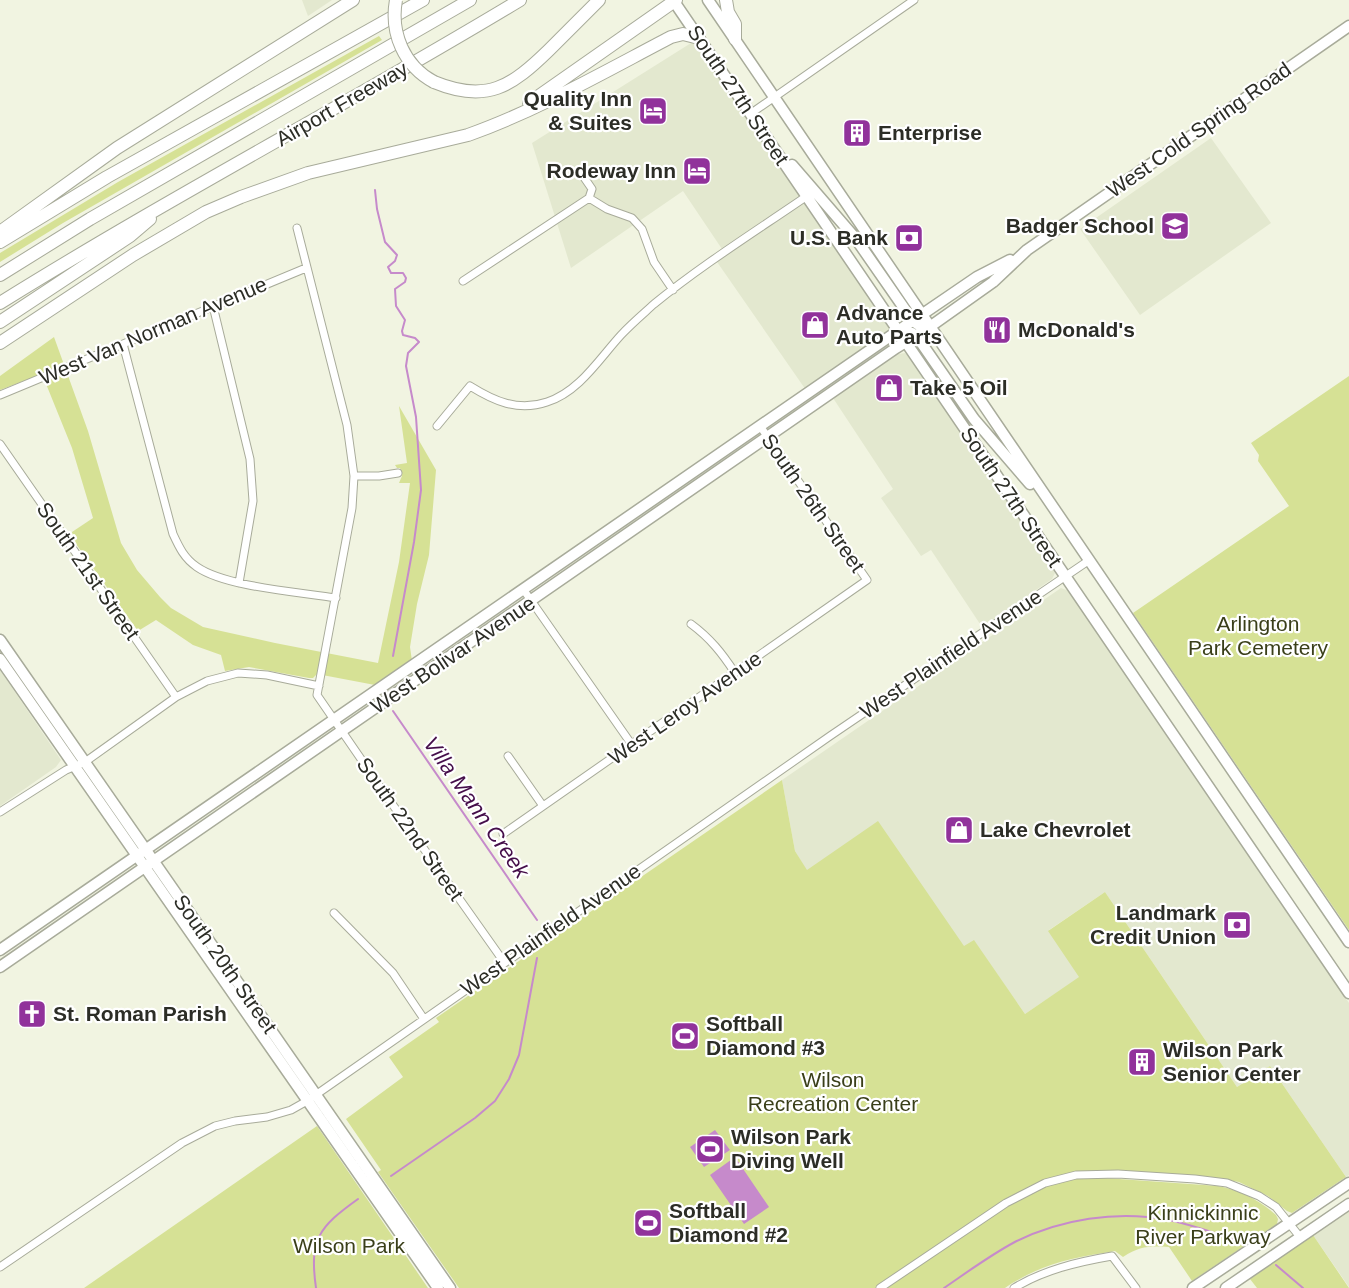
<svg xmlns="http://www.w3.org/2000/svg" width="1349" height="1288" viewBox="0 0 1349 1288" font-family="Arial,sans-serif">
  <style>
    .built { fill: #e3e8cf }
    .green { fill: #d6e195 }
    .water { fill: #c68acb }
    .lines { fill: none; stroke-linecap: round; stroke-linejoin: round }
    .stream { stroke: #c68acb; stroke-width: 2 }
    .street-casing { stroke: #a8ab9a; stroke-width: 9 }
    .secondary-casing { stroke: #a8ab9a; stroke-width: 13 }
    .primary-casing { stroke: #a8ab9a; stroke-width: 13 }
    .highway-casing { stroke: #a8ab9a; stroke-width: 14 }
    .street { stroke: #fff; stroke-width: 7 }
    .secondary { stroke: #fff; stroke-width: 10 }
    .primary { stroke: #fff; stroke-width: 10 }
    .highway { stroke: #fff; stroke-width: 12 }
    .highway-bridge-casing { stroke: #a8ab9a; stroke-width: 14; stroke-linecap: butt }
    .highway-bridge { stroke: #fff; stroke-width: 12 }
    .labels { text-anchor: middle; stroke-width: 4.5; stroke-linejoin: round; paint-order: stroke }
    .street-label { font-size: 21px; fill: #2c2d26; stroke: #fff }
    .poi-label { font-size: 21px; font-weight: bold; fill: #2c2d26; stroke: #fff; text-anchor: start }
    .park-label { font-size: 21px; fill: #3a3f19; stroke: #fff }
    .water-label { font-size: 22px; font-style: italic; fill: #450e4a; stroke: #fff }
  </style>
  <rect width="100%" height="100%" fill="#f1f4e1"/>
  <path class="built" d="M302,0H332L308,16Z
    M699,38L898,331L808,393L715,259L724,252L683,191L571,268L532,143Z
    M1211,138L1271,223L1140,315L1080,229Z
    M905,353L908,355L1055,573L1052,579L982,627L931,550L921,556L881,498L893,489L833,398L898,354Z
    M1061,588L1069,591L1349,1003V1175L1346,1177L1270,1066L1237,1087L1105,892L1049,930L1080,977L1025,1014L974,941L965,947L807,871L795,851L782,780Z
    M0,670L61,760L56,767L0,806Z
    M1349,1211V1287L1313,1235Z"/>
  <path class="green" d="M379,36L382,40L63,223L0,262V253L118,182Z
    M54,337L88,431L121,543L137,570L160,597L171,608L203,627L275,643L378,663L399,562L410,483H399L402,476L400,468H397L395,465L407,463L399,406L436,470L429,555L417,604L410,647L412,661L375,685L317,674L313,678H309L249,667L225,671L221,655L193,645L156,620L138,631L69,534L93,518L72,448L42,374L0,390V376Z
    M1349,376V930L1133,613L1289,506L1258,461L1259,455L1251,443Z
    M782,780L795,851L807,870L878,821L964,946L974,940L1025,1014L1079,977L1048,931L1105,892L1237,1087L1270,1066L1346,1177L1292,1213L1287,1211L1268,1196L1239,1182L1212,1177L1116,1170L1105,1178L1218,1186C1241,1191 1258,1199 1276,1215L1278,1219L1277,1224L1192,1281L1169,1247C1149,1246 1140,1246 1123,1257L1115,1251C1072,1258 1042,1263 1005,1288H459L378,1172L381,1170L346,1119L403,1077L389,1057L439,1022L436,1018Z
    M317,1126L428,1288H84Z
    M1313,1235L1349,1288H1257L1250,1279Z"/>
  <path class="water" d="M715,1130L730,1150L704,1167L690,1147Z
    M735,1157L769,1207L744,1224L710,1175Z"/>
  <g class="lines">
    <path class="stream" d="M375,190L377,209L385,242L397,255L395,261L388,267L391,273H403L406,278L405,282L395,289L396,306L405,320L402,331L403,335L415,338L419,342L408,353L406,366L416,417L421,490L414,542L393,656
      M393,711L537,920
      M391,1176L475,1118L495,1101L509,1079L519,1055L537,958
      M1276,1265L1303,1288
      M316,1288C309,1239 319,1227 358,1199
      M944,1288C966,1273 989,1256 1013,1243C1059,1219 1118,1210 1168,1220C1194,1225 1218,1234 1243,1243"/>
    <g class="street-casing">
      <path id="street" d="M750,114L914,0
        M589,198L607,209L632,218L642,229L654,262L673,290
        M297,228L347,425L354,476L352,508L317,695L383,791L504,962
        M463,281L589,198L592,189L581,173
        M213,306L250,459L253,501L239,583
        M123,344L173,534C179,547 184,558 197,567C226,587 299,592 336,598
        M0,395L306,268
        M437,426L470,386C494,401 518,412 547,402C579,392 599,359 621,335C631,324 643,314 654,304C702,265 756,231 807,196
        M0,444L176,697
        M354,476H379L398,473
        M523,589L632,745
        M691,624C710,638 722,653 735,673
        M508,756L543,806
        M0,812L66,770L85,762L176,697L207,681L238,673L267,675L319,686
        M503,834L867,580L760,426
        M334,913L393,973L424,1019
        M0,1267L182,1143L215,1126L235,1121L267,1117L291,1110L307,1101L830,736L1088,561
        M880,1288L1006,1203L1045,1183L1076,1175L1118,1174L1195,1179L1227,1183L1259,1196L1276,1207L1300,1237
        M1014,1288C1044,1270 1077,1262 1112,1256L1136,1288"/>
    </g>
    <g class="secondary-casing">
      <path id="secondary" d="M0,640L450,1288
        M0,659L438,1288
        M0,950L889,337L977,277L1010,260
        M0,967L896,348L931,326L993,282L1027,250L1349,26
        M1193,1288L1349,1183
        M1226,1288L1349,1204"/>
    </g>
    <g class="primary-casing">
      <path id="primary" d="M673,0L1349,993
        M708,0L1349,942
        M792,165L856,239L913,321L920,326H931
        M898,331L912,333L920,341L974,419L1030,484"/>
    </g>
    <g class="highway-casing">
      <path id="highway" d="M726,0L728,12L735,24V39
        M434,82C487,104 512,86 549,50C566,33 582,17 599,0
        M529,103L676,0
        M0,232L117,148L353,0
        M0,242L107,177L423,0
        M0,275L90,219L470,0
        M0,303C170,197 348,104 520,0
        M0,322L130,236L150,219
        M0,343L133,255L206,212L241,197L308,173L468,135C538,110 604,72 671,37L683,34L699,38"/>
    </g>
    <use href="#street" class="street"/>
    <use href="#secondary" class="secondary"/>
    <use href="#primary" class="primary"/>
    <use href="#highway" class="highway"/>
    <g class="highway-bridge-casing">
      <path id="highway-bridge" d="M396,0C390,33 404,66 434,82"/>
    </g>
    <use href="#highway-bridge" class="highway-bridge"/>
  </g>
  <defs>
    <g id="hotel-square" transform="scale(1.5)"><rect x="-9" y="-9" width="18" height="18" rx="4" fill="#91329b" stroke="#fff"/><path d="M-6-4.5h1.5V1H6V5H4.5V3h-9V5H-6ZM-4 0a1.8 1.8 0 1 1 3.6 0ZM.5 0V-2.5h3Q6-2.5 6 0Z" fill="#fff"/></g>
    <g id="building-square" transform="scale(1.5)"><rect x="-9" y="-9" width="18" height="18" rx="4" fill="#91329b" stroke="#fff"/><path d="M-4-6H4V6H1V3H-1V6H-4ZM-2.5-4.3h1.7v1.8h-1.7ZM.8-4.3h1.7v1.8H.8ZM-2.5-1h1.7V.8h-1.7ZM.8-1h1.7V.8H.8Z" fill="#fff"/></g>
    <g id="school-square" transform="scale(1.5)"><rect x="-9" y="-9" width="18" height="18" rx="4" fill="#91329b" stroke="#fff"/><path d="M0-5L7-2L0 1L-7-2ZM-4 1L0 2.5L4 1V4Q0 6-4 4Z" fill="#fff"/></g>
    <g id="bank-square" transform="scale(1.5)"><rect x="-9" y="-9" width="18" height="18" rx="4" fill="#91329b" stroke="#fff"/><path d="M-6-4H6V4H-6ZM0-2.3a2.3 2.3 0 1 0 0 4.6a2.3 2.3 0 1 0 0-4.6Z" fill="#fff"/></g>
    <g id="shop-square" transform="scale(1.5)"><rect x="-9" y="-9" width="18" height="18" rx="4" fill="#91329b" stroke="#fff"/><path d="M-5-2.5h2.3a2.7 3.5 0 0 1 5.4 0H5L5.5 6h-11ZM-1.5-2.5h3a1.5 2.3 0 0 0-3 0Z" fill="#fff"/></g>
    <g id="restaurant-square" transform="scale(1.5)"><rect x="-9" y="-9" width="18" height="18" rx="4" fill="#91329b" stroke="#fff"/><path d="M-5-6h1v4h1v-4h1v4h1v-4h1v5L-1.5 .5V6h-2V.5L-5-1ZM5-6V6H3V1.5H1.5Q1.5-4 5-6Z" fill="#fff"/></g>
    <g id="church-square" transform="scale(1.5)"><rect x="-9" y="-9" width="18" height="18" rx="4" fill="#91329b" stroke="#fff"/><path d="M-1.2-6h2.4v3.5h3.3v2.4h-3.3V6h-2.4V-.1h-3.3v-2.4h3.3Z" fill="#fff"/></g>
    <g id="stadium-square" transform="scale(1.5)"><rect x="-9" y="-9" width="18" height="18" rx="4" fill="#91329b" stroke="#fff"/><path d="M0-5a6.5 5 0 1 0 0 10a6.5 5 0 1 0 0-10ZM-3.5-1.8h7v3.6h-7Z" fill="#fff"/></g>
  </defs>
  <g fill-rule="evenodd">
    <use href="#hotel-square" x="653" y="111"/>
    <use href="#building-square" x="857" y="133"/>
    <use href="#hotel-square" x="697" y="171"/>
    <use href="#school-square" x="1175" y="226"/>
    <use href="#bank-square" x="909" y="238"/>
    <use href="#shop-square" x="815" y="325"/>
    <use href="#restaurant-square" x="997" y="330"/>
    <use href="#shop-square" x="889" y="388"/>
    <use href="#shop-square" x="959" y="830"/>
    <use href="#bank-square" x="1237" y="925"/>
    <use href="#church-square" x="32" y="1014"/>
    <use href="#stadium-square" x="685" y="1036"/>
    <use href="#building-square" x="1142" y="1062"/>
    <use href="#stadium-square" x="710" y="1149"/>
    <use href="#stadium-square" x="648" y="1223"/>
  </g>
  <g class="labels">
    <g class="street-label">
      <text transform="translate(738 95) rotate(56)" y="7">South 27th Street</text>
      <text transform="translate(342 104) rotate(-30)" y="7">Airport Freeway</text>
      <text transform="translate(1199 130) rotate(-35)" y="7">West Cold Spring Road</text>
      <text transform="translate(153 331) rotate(-23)" y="7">West Van Norman Avenue</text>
      <text transform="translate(1011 497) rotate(56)" y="7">South 27th Street</text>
      <text transform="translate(813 503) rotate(55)" y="7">South 26th Street</text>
      <text transform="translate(88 571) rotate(55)" y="7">South 21st Street</text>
      <text transform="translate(951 654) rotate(-34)" y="7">West Plainfield Avenue</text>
      <text transform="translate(453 655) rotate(-34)" y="7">West Bolivar Avenue</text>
      <text transform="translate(685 708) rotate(-35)" y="7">West Leroy Avenue</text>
      <text transform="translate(410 829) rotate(55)" y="7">South 22nd Street</text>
      <text transform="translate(551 930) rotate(-35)" y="7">West Plainfield Avenue</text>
      <text transform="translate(225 964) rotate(55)" y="7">South 20th Street</text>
    </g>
    <g class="poi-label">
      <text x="632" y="106" text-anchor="end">Quality Inn<tspan x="632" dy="24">&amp; Suites</tspan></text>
      <text x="878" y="140">Enterprise</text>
      <text x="676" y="178" text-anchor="end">Rodeway Inn</text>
      <text x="1154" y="233" text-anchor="end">Badger School</text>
      <text x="888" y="245" text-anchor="end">U.S. Bank</text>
      <text x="836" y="320">Advance<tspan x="836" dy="24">Auto Parts</tspan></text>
      <text x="1018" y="337">McDonald's</text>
      <text x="910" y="395">Take 5 Oil</text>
      <text x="980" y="837">Lake Chevrolet</text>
      <text x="1216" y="920" text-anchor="end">Landmark<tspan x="1216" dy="24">Credit Union</tspan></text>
      <text x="53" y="1021">St. Roman Parish</text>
      <text x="706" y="1031">Softball<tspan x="706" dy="24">Diamond #3</tspan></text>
      <text x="1163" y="1057">Wilson Park<tspan x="1163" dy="24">Senior Center</tspan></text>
      <text x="731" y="1144">Wilson Park<tspan x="731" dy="24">Diving Well</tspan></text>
      <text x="669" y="1218">Softball<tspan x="669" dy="24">Diamond #2</tspan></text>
    </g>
    <g class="park-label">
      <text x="1258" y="631">Arlington<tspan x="1258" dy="24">Park Cemetery</tspan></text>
      <text x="833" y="1087">Wilson<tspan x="833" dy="24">Recreation Center</tspan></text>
      <text x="1203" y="1220">Kinnickinnic<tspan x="1203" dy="24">River Parkway</tspan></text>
      <text x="349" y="1253">Wilson Park</text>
    </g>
    <g class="water-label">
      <text transform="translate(477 807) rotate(55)" y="8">Villa Mann Creek</text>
    </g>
  </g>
</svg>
